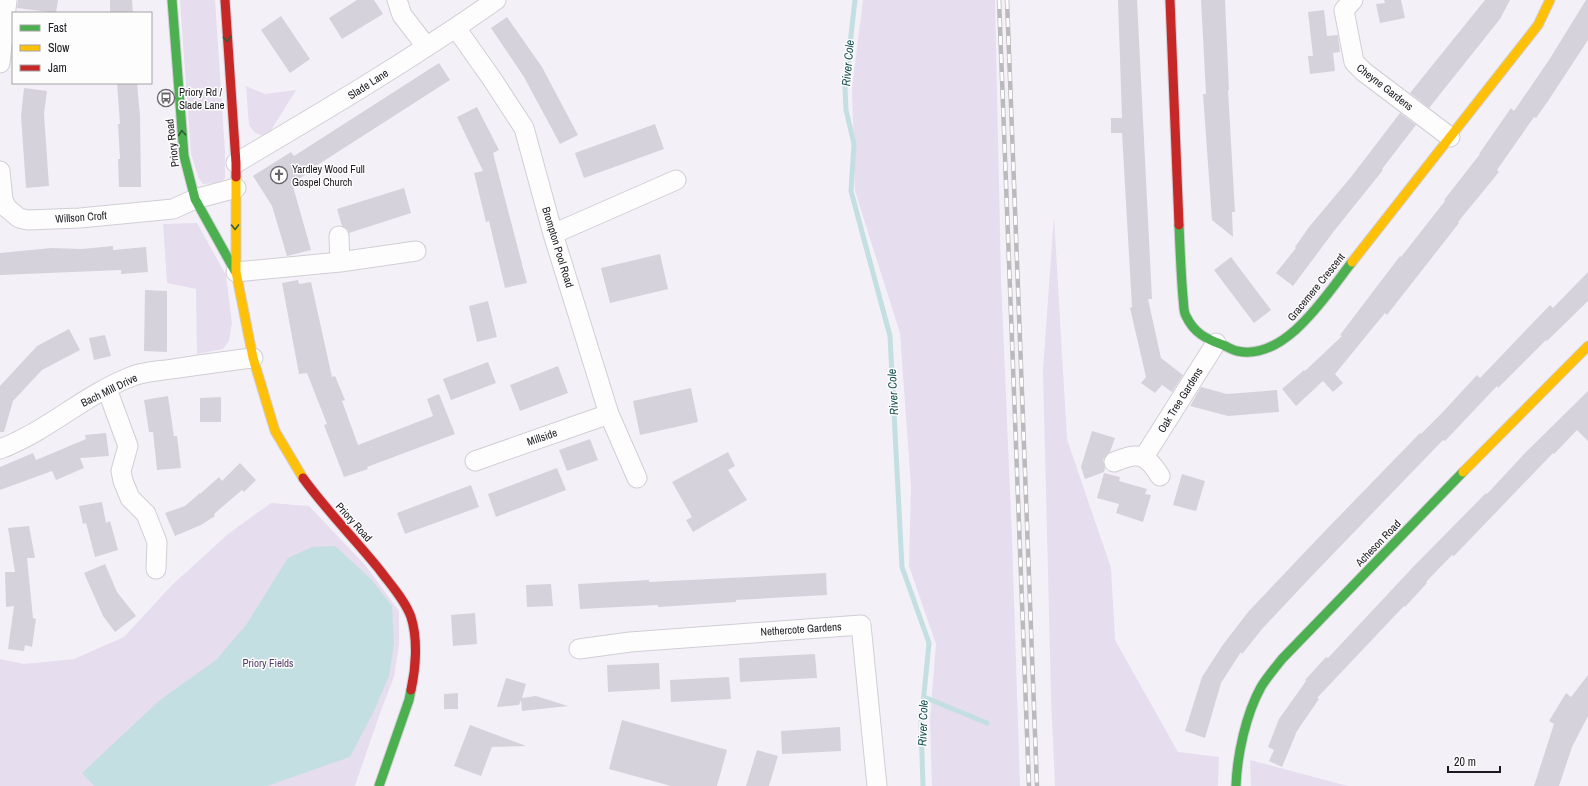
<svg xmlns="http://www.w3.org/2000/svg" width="1588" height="786" viewBox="0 0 1588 786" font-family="'Archivo Narrow',sans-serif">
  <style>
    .green { fill: #e6ddef }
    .water { fill: #c4dfe1 }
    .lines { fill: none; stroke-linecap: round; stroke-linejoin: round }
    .stream { stroke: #c4dfe1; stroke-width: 5 }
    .building { fill: #d6d2db }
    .street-casing { stroke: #d1ced4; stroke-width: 21 }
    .fast-casing { stroke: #d1ced4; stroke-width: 11 }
    .slow-casing { stroke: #d1ced4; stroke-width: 11 }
    .jam-casing { stroke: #d1ced4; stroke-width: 11 }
    .street { stroke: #fdfdfe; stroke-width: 19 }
    .fast { stroke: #4caf50; stroke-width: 9 }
    .slow { stroke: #ffc107; stroke-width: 9 }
    .jam { stroke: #c62828; stroke-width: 9 }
    .rail-casing { stroke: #bababc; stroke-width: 4.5 }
    .rail { stroke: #fdfdfd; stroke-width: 3; stroke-dasharray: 9; stroke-linecap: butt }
    .oneway { stroke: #325d35 }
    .labels { text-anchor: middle; stroke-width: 3; stroke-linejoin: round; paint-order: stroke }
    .street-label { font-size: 11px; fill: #1c1a1f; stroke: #fdfdfd }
    .poi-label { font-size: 11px; fill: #1c1a1f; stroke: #fdfdfd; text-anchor: start }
    .park-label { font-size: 11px; fill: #543f69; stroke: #fdfdfd }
    .water-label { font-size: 12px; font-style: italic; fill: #175050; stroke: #fdfdfd }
  </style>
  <rect width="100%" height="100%" fill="#f4f0f8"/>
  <path class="green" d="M180,0H215L225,152V178L220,183L203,184L199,179L191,154Z
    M863,0H995L1001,279L1012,538L1020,786H932L930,719L936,644L909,566L911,487L900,333L855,191L852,88Z
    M246,86L265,94L296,90L270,132L263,136L255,133L249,125Z
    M1054,216L1067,439L1111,568L1115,640L1178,752L1219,757L1218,786H1055L1051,696L1043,369Z
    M197,223L226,275L232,323L229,341L223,349L197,354L196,289L167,283L163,224Z
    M271,503L309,506L365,565L399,611V644L394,677L380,713L355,786H0V659L24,664L74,659L124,637L171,586L228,534Z
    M1250,760L1348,786H1251Z"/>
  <path class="water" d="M335,546L372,580L392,606L394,643L389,676L375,709L350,757L267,786H94L82,773L160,700L216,660L246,625L288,558L312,547Z"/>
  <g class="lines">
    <path class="stream" d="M855,0L845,88L846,110L854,144L851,191L890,336L902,567L929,643L921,724L923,786
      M924,697L987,723"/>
  </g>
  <path class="building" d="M18,0H58L56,13L17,8Z
    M110,0H132L133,13H110Z
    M357,0H374L383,14L342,39L329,18Z
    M1118,0H1137L1152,299H1148L1161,358L1183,375L1172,392L1162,385L1155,393L1141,383L1146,377L1130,308L1132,307L1122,133H1111V118H1122Z
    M1201,0H1225L1229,90H1228L1235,212H1232L1233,237L1212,220L1203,94H1206Z
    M1384,0H1401L1405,18L1380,23L1376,4L1385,3Z
    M1485,0H1510L1500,19L1429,108L1410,93Z
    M1586,0H1588V40L1548,101L1536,118L1534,117L1497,170L1499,172L1458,222L1459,223L1387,315L1385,313L1335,374L1343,383L1333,392L1323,381L1296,406L1282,389L1304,370L1305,371L1342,336L1340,335L1400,256L1401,257L1445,201L1444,200L1480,154H1479L1511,108L1514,111L1549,60Z
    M1324,10L1327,36L1338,35L1340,52L1333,53L1335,71L1310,74L1308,56H1313L1308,12Z
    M281,16L310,59L290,73L261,30Z
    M507,17L542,67L578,135L560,144L524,77L491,28Z
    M439,63L450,80L305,173V175L292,183L311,250L287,256L272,206L253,176L291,152L294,156Z
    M117,83H137L140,116L141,187H119L118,159H120L118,124H120Z
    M24,88L47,91L44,114L49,186L26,188L21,116Z
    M477,107L499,150L493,153L527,283L505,288L489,221L486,222L474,173L483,171L457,117Z
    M1400,113L1416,125L1382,169L1383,170L1334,231L1293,286L1276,273L1296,248L1295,247L1309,227L1351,177Z
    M655,124L664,149L584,178L575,153Z
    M404,188L411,213L349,233L348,230L342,226L337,209Z
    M113,246V250L146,247L148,272L121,274V270L0,275V253L51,248L82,249Z
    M660,254L668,289L610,303L601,268Z
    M1231,257L1271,310L1254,323L1214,270Z
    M1588,272V301L1547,341L1546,340L1498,388L1497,386L1445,441L1443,440L1307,581L1262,629L1242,654L1241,652L1221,683L1205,738L1185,731L1202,677L1222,646L1248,612L1321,535L1420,433L1421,434L1440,415L1477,375L1480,378L1550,305L1553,308Z
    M298,280L299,284L311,282L332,377L335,376L345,400L342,401L358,445L433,416L427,399L439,394L455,434L367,467L368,469L344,477L324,425L327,424L307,373L299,374L282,283Z
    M145,290L167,291V352L144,351Z
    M488,301L497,337L477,342L469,306Z
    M69,329L80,350L42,370L13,401L4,432H0V386L37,346Z
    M105,335L111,356L94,360L89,338Z
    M488,362L496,383L451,400L443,379Z
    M558,366L568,393L520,411L510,385Z
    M1201,387L1227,394L1277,390L1279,412L1228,416L1190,406Z
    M691,388L698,422L640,435L633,401Z
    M1588,391V441L1577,430L1554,454L1553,453L1454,556L1452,555L1426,582L1427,583L1405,607L1404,606L1317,698L1319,699L1297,731L1282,767L1269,761L1274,750L1268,747L1279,719L1306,681L1305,680L1326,657L1328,658L1414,566L1486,493L1487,494L1525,453Z
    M168,396L174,436H177L181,468L157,470L153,432H149L144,400Z
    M221,397V422H200V398Z
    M1092,431L1115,438L1110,452L1106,455L1103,460L1105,468L1104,472L1085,479L1081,467Z
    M106,433L109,456L80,458L84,468L56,480L52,471L0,490V467L33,453L36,460L86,439L85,435Z
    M590,439L598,460L567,471L559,450Z
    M728,452L735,466L728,470L747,500L693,532L686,520L692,517L672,482Z
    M240,463L256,480L244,492L242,490L214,514L215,516L201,525L175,536L165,513L185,506L200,493V494L219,477L222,481Z
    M557,468L566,490L496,517L488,494Z
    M1104,473L1120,477L1119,481L1147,489L1145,494L1151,495L1143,522L1116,513L1119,504L1097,498Z
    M1182,474L1205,481L1196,511L1173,505Z
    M471,485L479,507L405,534L397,513Z
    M102,502L106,523L110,521L118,550L95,557L86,523L83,524L79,506Z
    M29,526L35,558H27L33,618L36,619L32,647L25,645L24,651L8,649L14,606L6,607L5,572H15L8,528Z
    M105,564L117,592L136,616L115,632L103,616L84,573Z
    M826,573L827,595L736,600V602L658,607V605L580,609L578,584L649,580V582Z
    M551,584L553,606L527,607L526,585Z
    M475,613L477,644L453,646L451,615Z
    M815,654L817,678L740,682L739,658Z
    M659,663L660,689L608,692L607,665Z
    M1588,675V716L1572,747L1559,786H1534L1554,724L1549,721L1566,693L1571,697Z
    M729,677L731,699L671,702L670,680Z
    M506,678L526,684L522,698L536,696L568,706L522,711L521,700L519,705L497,707Z
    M458,693V709H444V694Z
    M622,720L727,750L717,786H671L609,769Z
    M470,725L526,746L492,747L481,776L454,766Z
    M840,727L841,751L782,754L781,731Z
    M757,750L778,756L769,786H746Z"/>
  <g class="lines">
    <g class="street-casing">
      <path id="street" d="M397,0L402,15L426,46
        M1353,0L1344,10L1354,62L1364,72L1450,137
        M456,28L492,79L524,128L553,234L609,414L637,478
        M0,63L7,0
        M236,163C324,111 412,59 496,0
        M0,171L3,200L7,208L19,218L28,220L80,218L173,209L195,199L236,188
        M553,234L676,180
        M339,236L340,262
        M236,272L340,262L416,251
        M107,389L128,446L121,471L123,481L130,498L146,514L157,542L156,569
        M0,449C48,431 85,394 133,376C145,371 160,371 172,369C199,365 226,361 253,358
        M1144,457L1216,343
        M475,461L609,414
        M1114,462C1138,452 1146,453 1160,476
        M579,649L630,642L861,625L877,786"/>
    </g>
    <g class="fast-casing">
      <path id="fast" d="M172,0L184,156L195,199L235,271
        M1179,225C1180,249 1181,274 1183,298C1184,304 1183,311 1186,316C1194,333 1206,339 1223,345C1228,347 1232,350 1237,351C1285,362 1327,294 1352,262
        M379,786L409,700L411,690
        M1236,786C1237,755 1246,714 1261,687C1267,677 1275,668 1282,659L1463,472"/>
    </g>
    <g class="slow-casing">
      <path id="slow" d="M236,177V272L253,358L275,431L303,478
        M1352,262L1538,25L1550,0
        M1463,472L1588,346"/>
    </g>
    <g class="jam-casing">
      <path id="jam" d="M225,0L236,163V177
        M1170,0L1179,225
        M303,478C326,510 354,538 379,569C390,584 405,600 411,617C418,639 416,668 411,690"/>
    </g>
    <use href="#street" class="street"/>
    <use href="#fast" class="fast"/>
    <use href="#slow" class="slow"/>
    <use href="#jam" class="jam"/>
    <g class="rail-casing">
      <path id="rail" d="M999,0L1029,786
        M1007,0L1037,786"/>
    </g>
    <use href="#rail" class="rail"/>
  </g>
  <defs><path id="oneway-chevron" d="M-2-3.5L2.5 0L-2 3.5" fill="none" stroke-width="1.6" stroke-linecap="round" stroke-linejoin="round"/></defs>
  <g class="oneway">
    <use href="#oneway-chevron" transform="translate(227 39) rotate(87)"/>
    <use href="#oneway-chevron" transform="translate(182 133) rotate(-95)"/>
    <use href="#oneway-chevron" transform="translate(235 227) rotate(89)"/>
  </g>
  <defs>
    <g id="bus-ring" transform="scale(0.9)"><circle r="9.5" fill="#fdfdfd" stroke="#68656b" stroke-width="1.5"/><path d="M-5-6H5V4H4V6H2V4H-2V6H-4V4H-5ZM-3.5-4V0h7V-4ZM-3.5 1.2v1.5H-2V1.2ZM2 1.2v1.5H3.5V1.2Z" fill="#68656b"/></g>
    <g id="church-ring" transform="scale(0.9)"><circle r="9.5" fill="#fdfdfd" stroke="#68656b" stroke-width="1.5"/><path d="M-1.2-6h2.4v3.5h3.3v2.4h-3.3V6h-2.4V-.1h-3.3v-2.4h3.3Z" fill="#68656b"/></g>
  </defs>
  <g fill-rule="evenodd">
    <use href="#bus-ring" x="166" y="98"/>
    <use href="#church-ring" x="279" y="175"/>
  </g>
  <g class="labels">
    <g class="street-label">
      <text transform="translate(368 84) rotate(-33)" y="4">Slade Lane</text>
      <text transform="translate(1385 87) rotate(38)" y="4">Cheyne Gardens</text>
      <text transform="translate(172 143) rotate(-97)" y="4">Priory Road</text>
      <text transform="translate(81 217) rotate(-4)" y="4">Willson Croft</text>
      <text transform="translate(558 247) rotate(73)" y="4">Brompton Pool Road</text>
      <text transform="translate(1316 287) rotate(-51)" y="4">Gracemere Crescent</text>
      <text transform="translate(109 390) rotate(-26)" y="4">Bach Mill Drive</text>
      <text transform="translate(1180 400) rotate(-58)" y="4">Oak Tree Gardens</text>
      <text transform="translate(542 437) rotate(-19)" y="4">Millside</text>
      <text transform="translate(354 522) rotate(48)" y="4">Priory Road</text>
      <text transform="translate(1378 543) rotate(-46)" y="4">Acheson Road</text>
      <text transform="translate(801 629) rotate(-4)" y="4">Nethercote Gardens</text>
    </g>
    <g class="poi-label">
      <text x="179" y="96">Priory Rd /<tspan x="179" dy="13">Slade Lane</tspan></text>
      <text x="292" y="173">Yardley Wood Full<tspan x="292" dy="13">Gospel Church</tspan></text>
    </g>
    <g class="park-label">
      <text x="268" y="667">Priory Fields</text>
    </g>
    <g class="water-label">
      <text transform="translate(848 63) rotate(-85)" y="4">River Cole</text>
      <text transform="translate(893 392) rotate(-93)" y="4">River Cole</text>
      <text transform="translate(923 723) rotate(-88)" y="4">River Cole</text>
    </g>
  </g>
  <rect x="12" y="12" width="140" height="72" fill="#fdfdfd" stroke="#a3a2a4"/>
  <rect x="20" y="25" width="20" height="6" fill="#4caf50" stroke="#a3a2a4"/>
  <text x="48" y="32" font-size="12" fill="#1c1a1f">Fast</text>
  <rect x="20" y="45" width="20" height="6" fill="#ffc107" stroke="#a3a2a4"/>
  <text x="48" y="52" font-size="12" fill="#1c1a1f">Slow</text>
  <rect x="20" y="65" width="20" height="6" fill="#c62828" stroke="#a3a2a4"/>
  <text x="48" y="72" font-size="12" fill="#1c1a1f">Jam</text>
  <path d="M1448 766v6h52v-6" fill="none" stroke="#1c1a1f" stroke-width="2"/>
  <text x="1454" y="766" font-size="12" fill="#1c1a1f" stroke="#fdfdfd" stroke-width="3" paint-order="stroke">20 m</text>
</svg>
